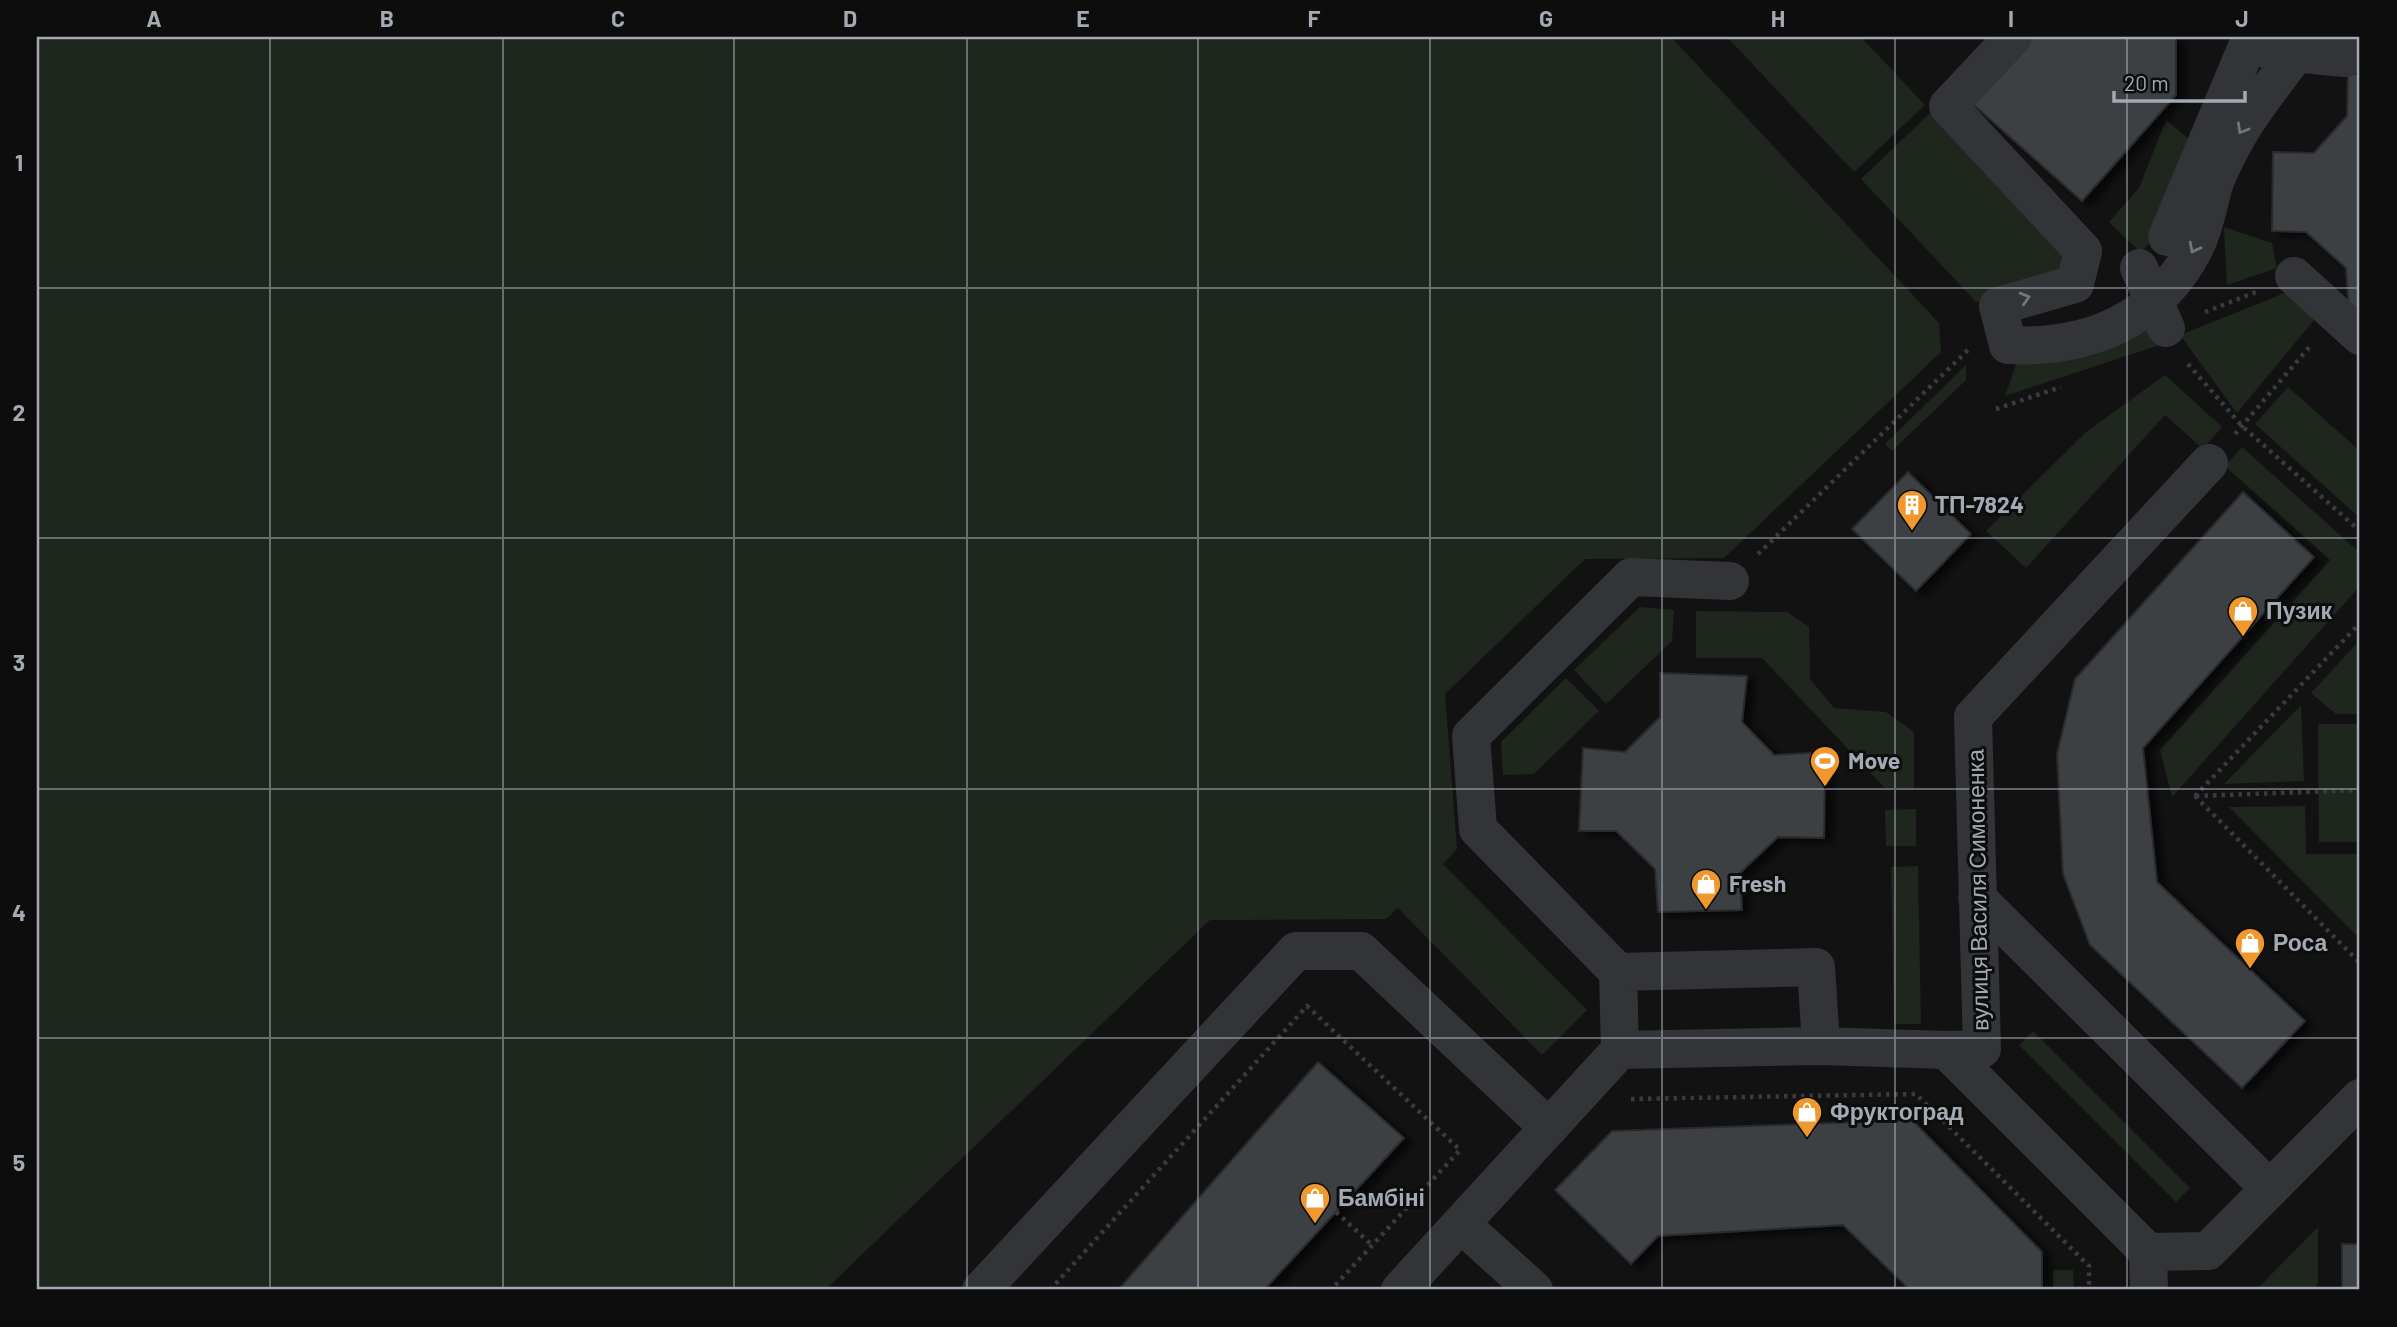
<svg xmlns="http://www.w3.org/2000/svg" width="2397" height="1327" viewBox="0 0 2397 1327" font-family="Barlow,sans-serif">
  <style>
    .green { fill: #1e261e }
    .building { fill: #3e4043; stroke: #2c2c2f; stroke-width: 2; filter: url(#shadow) }
    .lines { fill: none; stroke-linecap: round; stroke-linejoin: round }
    .path { stroke: #393b3f; stroke-width: 4.5; stroke-dasharray: 3.5 5; stroke-linecap: butt }
    .minor { stroke: #333438; stroke-width: 38 }
    .oneway { stroke: #71757c }
    .grid { fill: none; stroke: #a3aab4; stroke-width: 2; stroke-opacity: 0.55 }
    .labels { text-anchor: middle; stroke-width: 6; stroke-linejoin: round; paint-order: stroke }
    .poi-label { font-size: 23px; font-weight: bold; fill: #a3aab4; stroke: #0d0d0e; text-anchor: start }
    .street-label { font-size: 23px; fill: #a3aab4; stroke: #0d0d0e }
    .neatline { fill: none; stroke: #a3aab4; stroke-width: 2.5 }
    .grid-label { font-size: 23px; text-anchor: middle; font-weight: bold; fill: #a3aab4 }
  </style>
  <defs>
    <filter id="shadow"><feDropShadow dx="8" dy="4.5" stdDeviation="3.5" flood-color="#0009"/></filter>
  </defs>
  <rect width="100%" height="100%" fill="#121213"/>
  <path class="green" d="M37,37H1671L1939,323L1941,352L1724,558L1585,559L1445,694L1457,849L1443,864L1587,1010L1542,1055L1398,908L1386,919L1210,920L825,1290H37Z
    M1727,37H1861L1925,105L1854,172Z
    M1930,113L2077,269L1976,302L1861,179Z
    M2166,120L2189,139L2164,224L2141,253L2109,222L2139,188Z
    M2224,227L2272,243L2277,268L2227,285Z
    M2287,292L2315,319L2237,413L2180,335Z
    M2151,316L2166,343L2005,396L2019,356Z
    M1966,365V380L1892,451L1885,444Z
    M2165,375L2222,427L2203,449L2165,415L2026,568L1986,531L2086,432Z
    M2288,387L2360,451V518L2255,424Z
    M2242,447L2360,553V586L2172,797L2160,750L2330,560L2225,466Z
    M1640,607L1674,610L1672,641L1606,704L1574,670Z
    M1696,611L1787,612L1809,627L1810,679L1834,708L1886,712L1914,732V788H1885L1762,658H1696Z
    M2360,640V714H2336L2311,693Z
    M1566,678L1599,711L1534,774L1503,775L1501,742Z
    M2301,705L2304,781L2224,784Z
    M2318,724H2360V842H2319Z
    M2305,806L2306,854H2360V939L2229,807Z
    M1916,809V846H1886L1885,810Z
    M1918,866L1921,1024H1894L1891,867Z
    M2033,1031L2190,1188L2176,1202L2019,1045Z
    M2318,1227V1284L2312,1290H2256Z
    M2053,1270H2073L2074,1290H2053Z"/>
  <path class="building" d="M2017,37H2176V95L2082,201L1965,97Z
    M2348,74H2360V313H2349L2346,268L2306,232L2272,231L2273,152L2314,153L2347,116Z
    M1908,472L1971,534L1916,591L1852,529Z
    M2243,492L2314,557L2143,748L2157,882L2305,1021L2242,1088L2090,945L2063,874L2057,754L2075,679Z
    M1660,673L1747,676L1742,722L1774,755L1825,752L1824,838L1778,837L1740,873L1742,910L1658,912L1655,869L1616,831H1579L1583,748L1625,752L1660,717Z
    M1318,1062L1404,1138L1264,1290H1118Z
    M1912,1120L2042,1252V1290H1910L1843,1225L1658,1236L1631,1264L1555,1190L1612,1131Z
    M2342,1244H2360V1290H2340L2342,1288Z"/>
  <g class="lines">
    <path class="path" d="M2205,312L2256,292
      M2188,364L2242,426L2360,531
      M1996,409L2061,387
      M2235,434L2311,345
      M1758,554L1968,350
      M2195,796L2360,623
      M2195,796L2360,963
      M2196,796L2360,790
      M1631,1099L1916,1094L2089,1266V1290
      M1336,1212L1372,1245
      M1050,1290L1307,1006L1460,1150L1331,1290"/>
    <path class="minor" d="M2013,37L1948,106L2083,251L2075,284L1998,306L2008,345C2087,349 2158,321 2195,247C2205,227 2208,206 2214,185C2218,172 2226,158 2232,146C2249,113 2274,84 2296,53
      M2270,51L2345,58L2360,44
      M2167,237L2246,49
      M2139,268L2166,328
      M2294,276L2360,336
      M1977,898L2270,1189
      M1618,972L1478,829L1471,736L1631,577L1730,581
      M1620,1050L1821,1046L1946,1050
      M1461,1224L1534,1290
      M2148,1252L2208,1251L2360,1098
      M981,1290L1296,951H1361L1549,1128
      M1400,1290L1620,1050L1618,972L1816,967L1821,1046
      M2149,1290L2148,1252L1946,1050L1982,1049L1973,717L2209,463"/>
  </g>
  <defs><path id="oneway-chevron" d="M-2-3.5L2.5 0L-2 3.5" fill="none" stroke-width="1.6" stroke-linecap="round" stroke-linejoin="round" transform="scale(1.75)"/></defs>
  <g class="oneway">
    <use href="#oneway-chevron" transform="translate(2242 129) rotate(120)"/>
    <use href="#oneway-chevron" transform="translate(2194 248) rotate(118)"/>
    <use href="#oneway-chevron" transform="translate(2025 298) rotate(-16)"/>
  </g>
  <path class="grid" d="M270,37V1290M503,37V1290M734,37V1290M967,37V1290M1198,37V1290M1430,37V1290M1662,37V1290M1895,37V1290M2127,37V1290M37,288H2360M37,538H2360M37,789H2360M37,1038H2360"/>
  <defs>
    <g id="building-pin" transform="scale(1.575)"><path d="M0 17L-7.5 6A9.5 9.5 0 1 1 7.5 6Z" fill="#f0972d" stroke="#0d0d0e"/><path d="M-4-6H4V6H1V3H-1V6H-4ZM-2.5-4.3h1.7v1.8h-1.7ZM.8-4.3h1.7v1.8H.8ZM-2.5-1h1.7V.8h-1.7ZM.8-1h1.7V.8H.8Z" fill="#fff"/></g>
    <g id="shop-pin" transform="scale(1.575)"><path d="M0 17L-7.5 6A9.5 9.5 0 1 1 7.5 6Z" fill="#f0972d" stroke="#0d0d0e"/><path d="M-5-2.5h2.3a2.7 3.5 0 0 1 5.4 0H5L5.5 6h-11ZM-1.5-2.5h3a1.5 2.3 0 0 0-3 0Z" fill="#fff"/></g>
    <g id="stadium-pin" transform="scale(1.575)"><path d="M0 17L-7.5 6A9.5 9.5 0 1 1 7.5 6Z" fill="#f0972d" stroke="#0d0d0e"/><path d="M0-5a6.5 5 0 1 0 0 10a6.5 5 0 1 0 0-10ZM-3.5-1.8h7v3.6h-7Z" fill="#fff"/></g>
  </defs>
  <g fill-rule="evenodd">
    <use href="#building-pin" x="1912" y="505"/>
    <use href="#shop-pin" x="2243" y="611"/>
    <use href="#stadium-pin" x="1825" y="761"/>
    <use href="#shop-pin" x="1706" y="884"/>
    <use href="#shop-pin" x="2250" y="943"/>
    <use href="#shop-pin" x="1807" y="1112"/>
    <use href="#shop-pin" x="1315" y="1198"/>
  </g>
  <g class="labels">
    <g class="poi-label">
      <text x="1935" y="513">ТП-7824</text>
      <text x="2266" y="619">Пузик</text>
      <text x="1848" y="769">Move</text>
      <text x="1729" y="892">Fresh</text>
      <text x="2273" y="951">Роса</text>
      <text x="1830" y="1120">Фруктоград</text>
      <text x="1338" y="1206">Бамбіні</text>
    </g>
    <g class="street-label">
      <text transform="translate(1978 890) rotate(-91)" y="8">вулиця Василя Симоненка</text>
    </g>
  </g>
  <rect width="2397" height="1327" fill="none" stroke="#0d0d0e" stroke-width="77"/>
  <path d="M2114 91v10h131v-10" fill="none" stroke="#a3aab4" stroke-width="3.5"/>
  <text x="2124" y="91" font-size="21" fill="#a3aab4" stroke="#0d0d0e" stroke-width="5" paint-order="stroke">20 m</text>
  <rect x="38" y="38" width="2320" height="1250" class="neatline"/>
  <g class="grid-label">
    <text x="154" y="27">A</text>
    <text x="387" y="27">B</text>
    <text x="618" y="27">C</text>
    <text x="850" y="27">D</text>
    <text x="1083" y="27">E</text>
    <text x="1314" y="27">F</text>
    <text x="1546" y="27">G</text>
    <text x="1778" y="27">H</text>
    <text x="2011" y="27">I</text>
    <text x="2242" y="27">J</text>
    <text x="19" y="171">1</text>
    <text x="19" y="421">2</text>
    <text x="19" y="671">3</text>
    <text x="19" y="921">4</text>
    <text x="19" y="1171">5</text>
  </g>
</svg>
